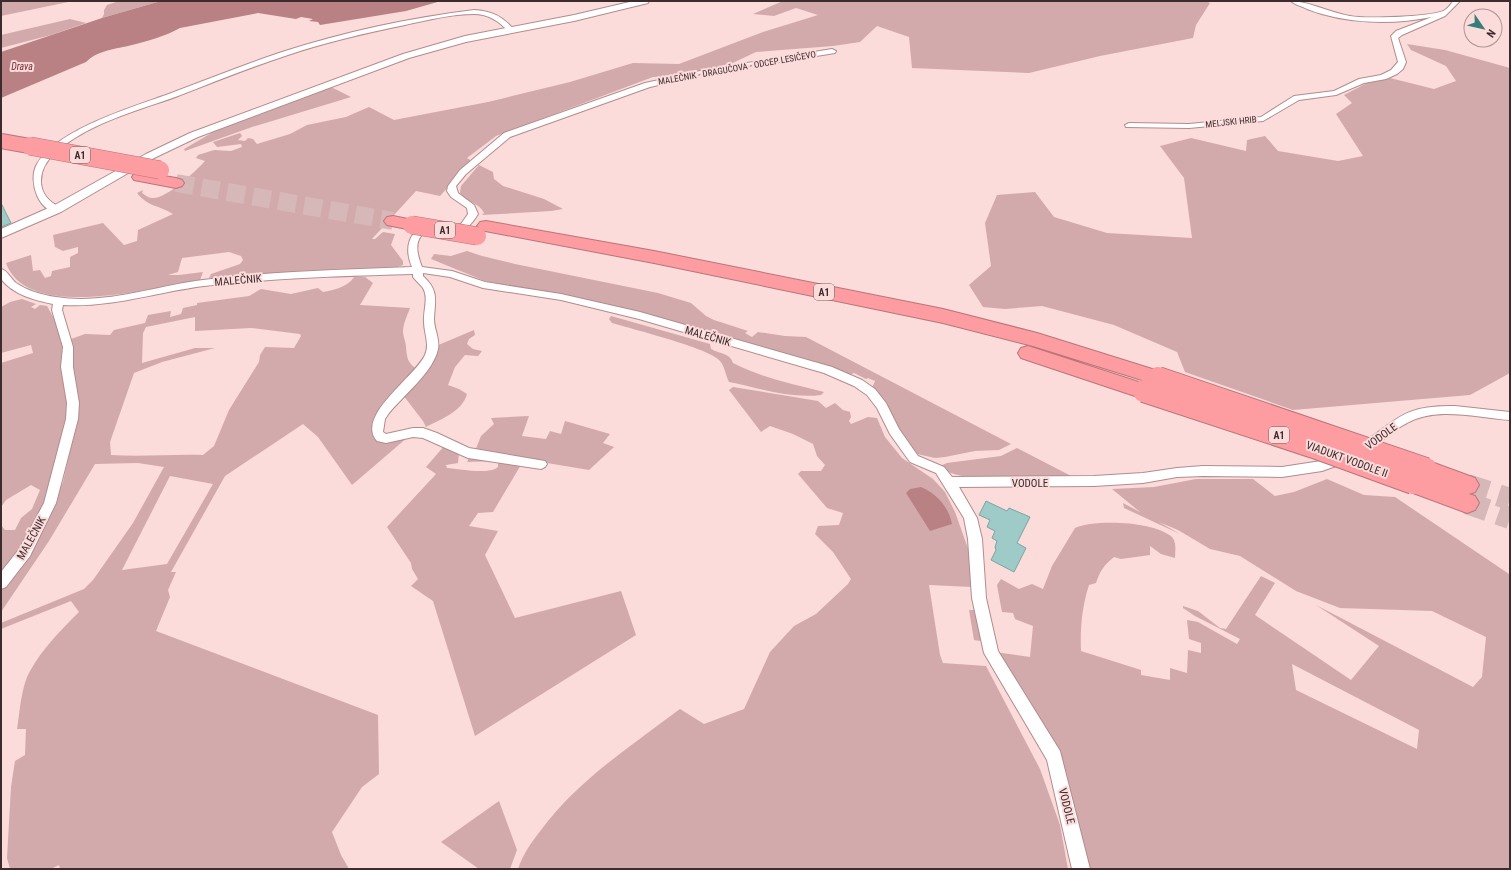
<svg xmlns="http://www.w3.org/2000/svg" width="1511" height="870" viewBox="0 0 1511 870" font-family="'Roboto Condensed',sans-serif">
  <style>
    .green { fill: #d3aaab; fill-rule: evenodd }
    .water { fill: #b98183 }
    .building { fill: #9ecac7; stroke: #7aa5a2 }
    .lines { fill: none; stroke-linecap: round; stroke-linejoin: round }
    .motorway-tunnel-far1 { stroke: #d6b8b8; stroke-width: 18; stroke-dasharray: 18 8; stroke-linecap: butt }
    .motorway-tunnel { stroke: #d6b8b8; stroke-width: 22; stroke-dasharray: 22 11; stroke-linecap: butt }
    .minor-casing { stroke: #b18c8d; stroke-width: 2 }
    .tertiary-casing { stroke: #b18c8d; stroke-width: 2 }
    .motorway-casing { stroke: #b97578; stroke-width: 2 }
    .minor { fill: #fff; fill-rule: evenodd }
    .tertiary { fill: #fff; fill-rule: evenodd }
    .motorway { fill: #fd9ca1; fill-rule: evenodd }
    .motorway-bridge-far2-casing { stroke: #b97578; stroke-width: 16; stroke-linecap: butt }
    .motorway-bridge-far1-casing { stroke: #b97578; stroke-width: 19; stroke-linecap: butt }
    .motorway-bridge-casing { stroke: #b97578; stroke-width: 24; stroke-linecap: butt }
    .motorway-bridge-far2 { stroke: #fd9ca1; stroke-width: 14 }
    .motorway-bridge-far1 { stroke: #fd9ca1; stroke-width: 18 }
    .motorway-bridge { stroke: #fd9ca1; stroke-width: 22 }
    .labels { text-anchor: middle; stroke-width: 4; stroke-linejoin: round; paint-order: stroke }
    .far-street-label { font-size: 9px; fill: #3c2c2d; stroke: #fcdbdb }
    .far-water-label { font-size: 10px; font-style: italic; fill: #732d34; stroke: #fcdbdb }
    .shield { fill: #fcdbdb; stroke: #766061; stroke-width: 1 }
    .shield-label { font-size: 10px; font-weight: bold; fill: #3c2c2d }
    .street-label { font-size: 11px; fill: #3c2c2d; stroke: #fcdbdb }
  </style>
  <rect width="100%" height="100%" fill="#fcdbdb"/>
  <path class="green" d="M1,1H73L1,16Z
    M119,1H161L102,18L104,14V10L107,5Z
    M783,1H1206L1210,3L1196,25L1193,38L1100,56L1029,73L912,68L909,37L877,26L860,42L833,46L756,52L707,75L653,77L496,136L467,158L472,161L440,196L416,191L372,239H375L383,232L395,234L391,245L403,261V265L394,268L261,274L209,278L211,274L240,264L243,260L241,256L229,252L182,258L178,272L168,275H179L203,272L200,280C155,287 27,323 6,263L31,255L33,271L40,270L45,278L51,276L52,271L70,267V257L78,253V247L63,251L55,247L53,235L103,223L124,245L137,241L138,230L173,214C159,205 148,207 137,193L143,190L142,193C146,196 149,198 153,198C166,199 196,171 205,161L196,158L198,155L214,150L231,151L242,147L241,144L217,147L213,142L240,133L242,136L238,140L245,141L248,138L253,139L257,144L290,134L307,125L346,117L369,107L394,120L488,102L570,82L633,63L679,64L763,32L818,15L796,8L774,16L753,14Z
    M70,19L86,23L51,35L1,48V35Z
    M1407,44L1445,50L1510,68V373L1470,395L1293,410L1185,372L1177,352L1114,325L1042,306L1005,309L983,307L969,285L991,266L985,223L997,195L1035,192L1054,217L1107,233L1192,238L1184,178L1160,146L1191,138L1246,151L1247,140L1265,136L1278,151L1338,161L1363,156L1336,114L1352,103L1344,95L1367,83L1390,78L1434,89L1456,81L1446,66L1411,50Z
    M331,87L351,97L252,127L185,151L184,149L215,131Z
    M479,165L493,172L494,179L503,186L544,199L563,209L551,211L482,215L484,213C480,203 466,202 460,193L461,186Z
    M467,251L482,256L515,264L658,293L691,303L706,316L714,320L748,331L745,333L752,337L758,332L785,336L806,337L1011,444L999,450L975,451L945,457L935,458L917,454L907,447L884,400L872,388L875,381L868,378L866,379L854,373L849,375L553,295L485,281L431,259L434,254L451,256Z
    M354,277H365L373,283L360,305L410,308C407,316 403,324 403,332C403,337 406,342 406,347C407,359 408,364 419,370L386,406L377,439L408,437L352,485L318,437L303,424L225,476L171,572H176L168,590L170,597L156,631L378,715L379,774L362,787L332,832L341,855L349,869H60L59,865L51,869H10L7,858L11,787L15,761L25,755L26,729H17C20,711 21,687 30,671C42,649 61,630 79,612L71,601L1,629V623L84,589L93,580L133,523L164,467L138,463L95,464L49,541L1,612V589L26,556L46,523L63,482L74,433L78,395L73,378L71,339L85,334L110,335L114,330L145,323L148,315L171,311L170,317L181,314L183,308L197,305V303L249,296L261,289L291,294L318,288L323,292C334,290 348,287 354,277ZM195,317V331L251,328L300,334L301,336L294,348L265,347L260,355L259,362L229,410L214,446L203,455C172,454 142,457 111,455L110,442L134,373L162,362L215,348H195L142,363L143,333L146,327ZM170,476L213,484L167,564L122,570Z
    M22,299L36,304L31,307L35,309L40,305L47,306L57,324L63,341L69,402L58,465L38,522L1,579V525L5,530H15L21,518L32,509L40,490L31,485L6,500L1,507V363L33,353L31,345L1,353V307L10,302Z
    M611,316L710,344L711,349C720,354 730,353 733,363C762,378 793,384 824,392L821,395C790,399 759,388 729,382C725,374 725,366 719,360C708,348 632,329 612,323L609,319Z
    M474,330L475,335L469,339L467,344L473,349L482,351L478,356L465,355L455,367L448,385L459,389L467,394C462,412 441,419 426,427L423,421L403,395L436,346Z
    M733,387L818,401L826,408L835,403L843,410L850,412L851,417L849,421L851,424L868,417L877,418L885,437L902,458L933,479L945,492L955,512L971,557L972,587L929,585L940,655L943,663L986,666L1040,769L1060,825L1068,869H518C523,854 531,843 541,830C578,780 631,746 680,709L704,724L744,709L770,652L794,626L816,614L848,584L851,579L833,552L815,534L818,526L839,525L843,513L827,508L798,474L801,471H821L825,465L817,456L813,444L793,434L770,426L761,432L729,390Z
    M529,416L522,436L546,439L550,431L561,434L565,421L610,434L603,443L614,447L589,470L475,451L481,436L494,424L491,418Z
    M445,445L459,452L458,463L446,465L447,468C460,469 489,475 498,467V463L494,461L467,462L470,456L522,463L493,512L478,513L469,526L498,531L485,555L515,618L621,591L636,635L475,736L433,601L411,586L418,579L412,569L411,563L387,527L436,474L426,467Z
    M1017,448L1075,478C1040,478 966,486 938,467L947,463L1001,456Z
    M1196,479H1253L1275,496L1294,492L1327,479L1364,495L1395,497L1509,574L1510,551V869H1086L1058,776L995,652L1030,657L1033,626L1015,619L1013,613L1002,612L997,585L1001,579L1019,589L1032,584L1043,589L1052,566L1075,528C1094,519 1155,521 1172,537C1177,543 1175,551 1175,558L1161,554L1150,546V555L1121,559L1114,557C1104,565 1100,571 1096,583L1089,585C1082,606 1080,629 1081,651L1141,670V675L1170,680V668L1187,673L1188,650L1201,653V643L1189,639L1187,620L1198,622L1237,644L1240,639L1195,616L1183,608V606L1198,611L1220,628L1226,629L1261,576L1275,583L1255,615L1351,680L1379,646L1316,605L1473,687L1482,677L1486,637L1432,611L1340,608L1296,591L1240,556L1210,549L1178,530L1159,522L1180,534L1124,508L1123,503L1140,512L1112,489L1154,487ZM1292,664L1419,730L1417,749L1296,690Z
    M969,610H977L981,641L974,640Z
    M499,801L517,850L510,869H479L441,842Z"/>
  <path class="water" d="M161,1H441L406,11L320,25L318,22L309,21L313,19L301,17L296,19L258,13L180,28C166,36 148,41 132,45C116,49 98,50 86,62L1,98V52L102,18Z
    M921,487C936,493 949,507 952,524L930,531L906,493L910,489Z"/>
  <path class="building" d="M1,203L11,223L1,227Z
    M986,501L1007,511L1009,508L1030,517L1017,543L1026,548L1014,572L991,560L996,550L995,547L997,541L992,538L995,531L987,527L990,520L979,515Z"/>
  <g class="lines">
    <path class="motorway-tunnel-far1" d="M176,183L393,221"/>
    <path class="motorway-tunnel" d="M1467,485L1510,499
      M1467,503L1510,518"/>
    <g class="minor-casing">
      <path id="minor" d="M1291,1C1307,1 1332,13 1350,16C1364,19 1434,17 1445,10C1448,8 1451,4 1453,1H1460L1445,16L1402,35L1398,38L1406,62L1403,69L1397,74L1386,79L1364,83L1336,95L1299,100L1263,121L1189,128L1126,127L1125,125L1129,123L1189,124L1261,117L1294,96L1334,91L1359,79L1381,75L1391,70L1398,62L1391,36L1396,31L1432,17C1392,25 1346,24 1307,9C1302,6 1295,5 1291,1Z
        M474,10C491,11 503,16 514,30L508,31C499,21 488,14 474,14C452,14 428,20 405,25C366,33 326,42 288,55C251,67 214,82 178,96C137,111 88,123 55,153C36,170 35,196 60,207V211C40,216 27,181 37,164C57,130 129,108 166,95C204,81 243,65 282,52C344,32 409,18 474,10Z
        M832,49L836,51L835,53L710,73L650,87L510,137L466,174L456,186L458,193L474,205L478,214C470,227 463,234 448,230L446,228L448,226L461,224L468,214L467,208L451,197L447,191L448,186L460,170L504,133L645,83L710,69Z
        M430,224L435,227C432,230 427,231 424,233C413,242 418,257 422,267L452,271L485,282L561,294L640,312L832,367L862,380L875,389L886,403L899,429L918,456L944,467L952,477L1094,476L1143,473L1177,468L1203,466L1282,467L1321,461L1343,454L1347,456L1349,459L1347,462L1322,471L1282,477L1203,476L1177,477L1143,483L1094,486L959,487L977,518L982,539L986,598L998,651L1060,751L1090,869H1072L1047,760L984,653L972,598L968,539L964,518L936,473L910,462L890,434L877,408L867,395L854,386L824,373L639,319L561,300L483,288L450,277L423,273V276C439,291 435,299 434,319C434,329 440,339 438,349C434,371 403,396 389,413L385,419L383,432L386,434L413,428H423L437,433L469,448L545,461L547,464L545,467L541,469L468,458L423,438L413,437L386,443L377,441C355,416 415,377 425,355C430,344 424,333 424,322C423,311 429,298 423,288C420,284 416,281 413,277V274C344,276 273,278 204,286C157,292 111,308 63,305L62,310L73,347V367L79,403L78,419L56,503L30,556L6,587L1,589V572L20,548L44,503L66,419L67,403L61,367L63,347L52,310L53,304C34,300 14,295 1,279V269C7,270 11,279 16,283C28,291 42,295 56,297C105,305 155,286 203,280C272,271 343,270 412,267C404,248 408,230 430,224Z
        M1455,406L1510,412V420C1478,418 1437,406 1407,423C1392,430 1381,443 1367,452H1359L1357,449L1359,446C1398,419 1403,405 1455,406Z"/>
    </g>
    <g class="tertiary-casing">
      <path id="tertiary" d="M634,1H649L648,3L574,21L466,42L409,58L198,137L154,158L61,212L1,238V229L53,206L146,154L190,133L403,54L465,36L574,15Z"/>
    </g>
    <g class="motorway-casing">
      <path id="motorway" d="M140,172L176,178L182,180L184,183L182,186L176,188L134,180L132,177L134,174Z
        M393,216L418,221L421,225L418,229L412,230L387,225L384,221L387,217Z
        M486,221L654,251L943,309L1037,333L1165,373L1168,378L1165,383L1158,385L1033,346L943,323L654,263L480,230L477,226L480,222Z
        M1028,346L1151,386L1155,391L1151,396L1144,399L1021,358L1018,353L1021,348Z
        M1426,460L1475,478L1479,485L1475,492L1469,494L1475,496L1479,503L1475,510L1467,513L1405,490L1401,483L1405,476L1413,474L1418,475L1415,469L1418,463Z"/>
    </g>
    <use href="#minor" class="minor"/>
    <use href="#tertiary" class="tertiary"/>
    <use href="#motorway" class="motorway"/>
    <g class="motorway-bridge-far2-casing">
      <path id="motorway-bridge-far2" d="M1,141L35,147"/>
    </g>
    <g class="motorway-bridge-far1-casing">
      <path id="motorway-bridge-far1" d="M30,146L160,170
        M412,225L477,236"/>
    </g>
    <g class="motorway-bridge-casing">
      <path id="motorway-bridge" d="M1158,378L1426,469
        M1144,391L1314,447L1413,483"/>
    </g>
    <use href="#motorway-bridge-far2" class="motorway-bridge-far2"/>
    <use href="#motorway-bridge-far1" class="motorway-bridge-far1"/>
    <use href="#motorway-bridge" class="motorway-bridge"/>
  </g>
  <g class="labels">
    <g class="far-street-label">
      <text transform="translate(737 68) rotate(-10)" y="3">MALEČNIK - DRAGUČOVA - ODCEP LESIČEVO</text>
      <text transform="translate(1231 122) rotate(-6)" y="3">MELJSKI HRIB</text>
    </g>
    <g class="far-water-label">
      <text x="22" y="70">Drava</text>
    </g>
    <g class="shield">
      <rect x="70" y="147" width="20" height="16" rx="3"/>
      <rect x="435" y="222" width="20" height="16" rx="3"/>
      <rect x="814" y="284" width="20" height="16" rx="3"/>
      <rect x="1269" y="427" width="20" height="16" rx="3"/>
    </g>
    <g class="shield-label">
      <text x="80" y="159">A1</text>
      <text x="445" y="234">A1</text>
      <text x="824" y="296">A1</text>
      <text x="1279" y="439">A1</text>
    </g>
    <g class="street-label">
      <text transform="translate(238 280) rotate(-5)" y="4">MALEČNIK</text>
      <text transform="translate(708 336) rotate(16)" y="4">MALEČNIK</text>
      <text transform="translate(1381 436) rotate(-36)" y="4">VODOLE</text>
      <text transform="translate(1347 459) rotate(20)" y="4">VIADUKT VODOLE II</text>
      <text x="1030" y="487">VODOLE</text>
      <text transform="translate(31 538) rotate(-61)" y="4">MALEČNIK</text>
      <text transform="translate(1067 806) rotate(76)" y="4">VODOLE</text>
    </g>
  </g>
  <rect width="1511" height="870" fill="none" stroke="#3c2c2d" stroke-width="4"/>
  <g transform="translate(1483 28) rotate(124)"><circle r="19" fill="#fcdbdb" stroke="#af9595"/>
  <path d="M0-3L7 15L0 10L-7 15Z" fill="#367e7b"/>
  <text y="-6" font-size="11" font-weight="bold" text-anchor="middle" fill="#3c2c2d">N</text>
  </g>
</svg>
